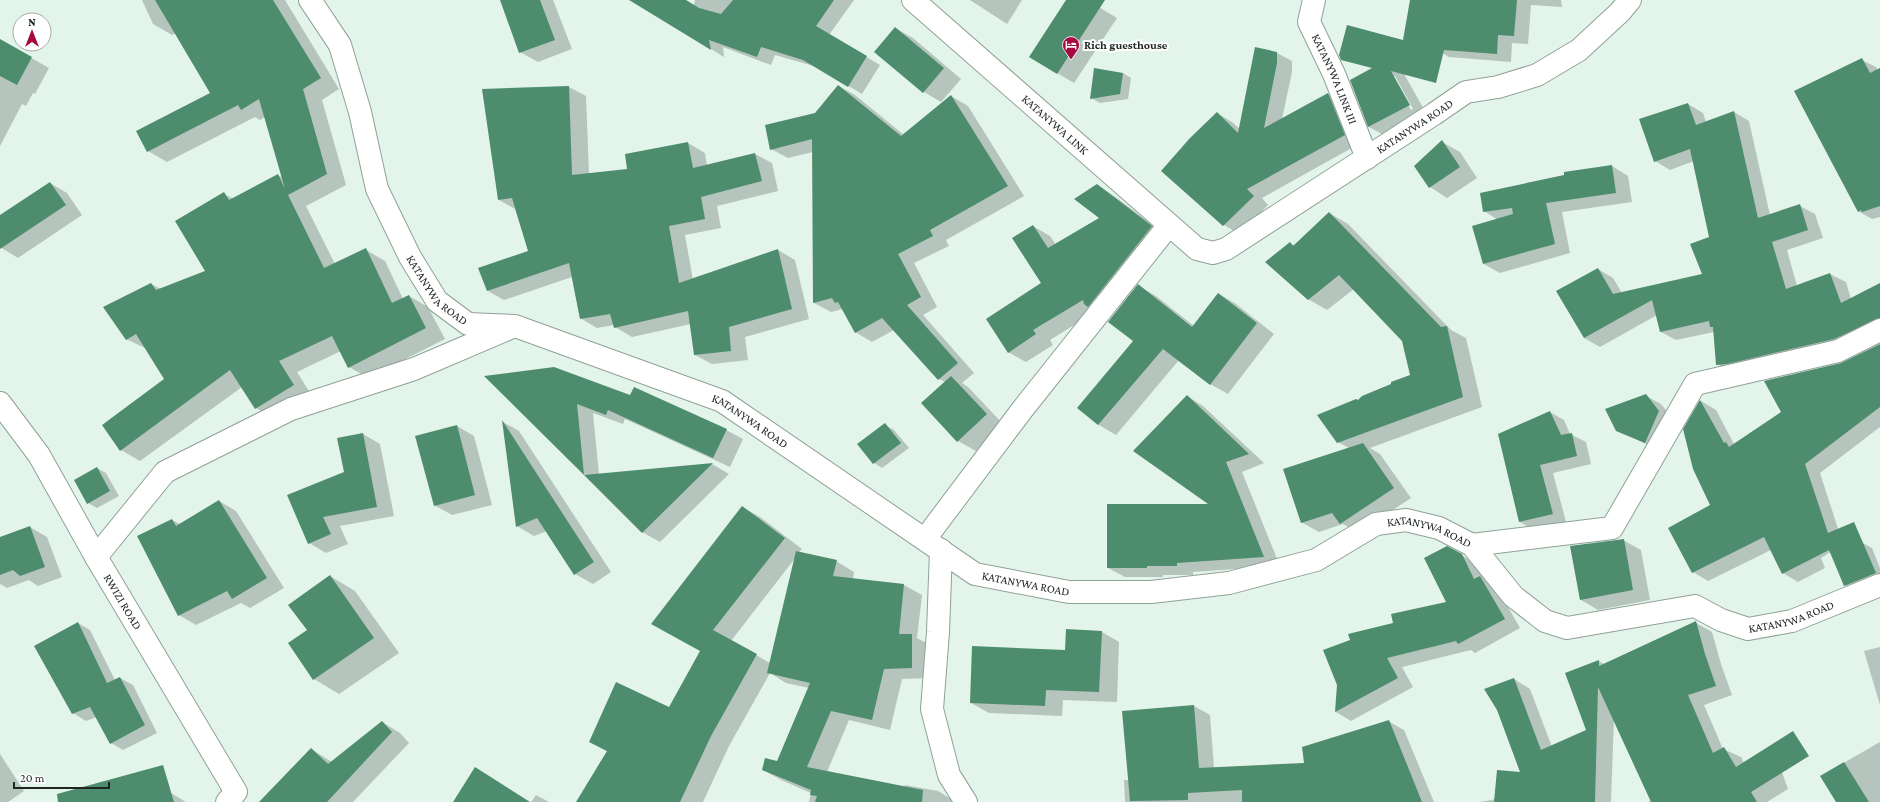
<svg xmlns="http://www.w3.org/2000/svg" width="1880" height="802" viewBox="0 0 1880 802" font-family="'Crimson Pro',serif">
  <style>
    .shadow { fill: #0003; fill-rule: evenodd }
    .building { fill: #4d8c6c }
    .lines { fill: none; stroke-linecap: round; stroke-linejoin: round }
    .minor-casing { stroke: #90a197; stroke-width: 24 }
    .minor { stroke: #fff; stroke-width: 22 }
    .labels { text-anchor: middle; stroke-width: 4; stroke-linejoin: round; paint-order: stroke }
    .poi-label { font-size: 12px; font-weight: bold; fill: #1f2622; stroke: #fff; text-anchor: start }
    .street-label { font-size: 12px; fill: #1f2622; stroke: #fff }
  </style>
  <rect width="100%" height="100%" fill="#e3f5eb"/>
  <path class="shadow" d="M142,0H285L339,89L322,100L346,185L306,206L335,264L366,250L385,261L403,299L409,296L428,307L445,339L368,378L349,367L341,351L297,372L312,396L275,419L256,408L242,387L140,461L121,450L103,426L166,379L147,349L126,339L151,284L161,289L207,271L224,194L234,199L278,175L283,178L265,117L260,120L255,117L167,162L148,151L212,93L176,33L172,35L153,24Z
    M501,0H553L572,49L538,62L520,52Z
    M631,0H685L694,5L695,0H854L829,35L880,65L862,94L817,67L775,55L771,65L723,47L724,57Z
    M970,0H1022L1007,24Z
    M1067,0H1087L1117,18L1074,83L1057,73Z
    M1411,0H1561L1562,7L1531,5L1528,44L1512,43L1511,62L1449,57L1435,49Z
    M895,28L913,38L961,79L941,102L924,92Z
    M0,40L49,68L35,94L33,93L26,106L22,104L0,146Z
    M1277,53L1292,61V72L1282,119L1328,94L1343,102L1359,144L1262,198L1268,205L1239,234L1224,225L1217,113L1232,122L1240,129Z
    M1862,60L1876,67L1878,70L1880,69V217L1872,219L1858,211Z
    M1386,62L1403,72L1427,115L1387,137L1369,127L1351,81ZM1393,76H1395L1413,109L1411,110Z
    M1123,73L1131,78L1128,99L1100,103L1091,98Z
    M839,86L855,95L904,135L951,96L968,106L1024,196L946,240L949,246L914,263L937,307L923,315L974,373L962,383L968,387L1004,425L976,451L958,441L945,382L939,379L894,330L872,342L855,332L843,309L831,312L814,303L813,152L788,158L771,149L815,114Z
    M569,87L586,96L589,174L629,170L688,143L705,153L707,166L755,154L772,163L778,191L717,206L721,228L685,235L693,280L778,250L795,260L809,319L745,337L748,360L712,364L695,355L691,324L632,337L615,327L614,325L597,328L580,318L572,277L504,300L488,291L529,252L515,209L499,200Z
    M1688,104L1703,113L1706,122L1734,112L1749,121L1770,215L1800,206L1815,214L1823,238L1787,250L1797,286L1830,274L1846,282L1851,299L1880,284V332L1732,373L1717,364L1714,332L1676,340L1661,332L1657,315L1600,347L1584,338L1598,269L1613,278L1622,293L1703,275L1710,237L1694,161L1670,170L1655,161Z
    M1442,142L1460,152L1477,178L1447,198L1430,187L1415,166Z
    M1612,166L1628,176L1632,202L1562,212L1570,253L1500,273L1484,264L1498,220L1484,211Z
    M50,183L67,193L82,215L18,258L0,247V216Z
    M1097,185L1114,196L1169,237L1097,311L1050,340L1053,345L1026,362L1008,352L1042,283L1033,226L1050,236L1056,245L1101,218Z
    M1329,213L1348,224L1451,330L1466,338L1482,407L1370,448L1380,454L1411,498L1358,533L1343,524L1319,532L1301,522L1349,448L1338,442L1358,401L1412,375L1403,340L1354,289L1327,310L1308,299L1290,243L1295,246Z
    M1138,286L1156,296L1194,326L1219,294L1236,304L1274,334L1228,394L1210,384L1179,360L1116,435L1099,425L1078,407L1134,341Z
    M1880,345V427L1820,473L1843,544L1821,558L1825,568L1798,582L1783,573L1771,550L1708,581L1693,572L1711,506L1684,429L1701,401L1716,410L1734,444L1782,412L1844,363Z
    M486,377L726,430L743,439L730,467L625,419L623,424L593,413L599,475L712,464L729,474L660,542L642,532Z
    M1187,396L1203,406L1264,463L1242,472L1280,566L1193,572V575H1163V577H1125L1108,568L1212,505Z
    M1646,396L1661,404L1674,420L1660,451L1617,430Z
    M1550,412L1564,420L1570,434L1586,442L1591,464L1553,473L1566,522L1534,530L1520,522Z
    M503,422L519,431L611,572L593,584L575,574L547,531L534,536L517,526Z
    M885,425L894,430L909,448L882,468L874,463Z
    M457,426L474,436L492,505L452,515L434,505Z
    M363,434L380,444L394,516L340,526L348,544L326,553L309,543Z
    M97,468L106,473L119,496L97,508L88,503Z
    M219,501L236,511L284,588L250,608L241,603L196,625L179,615L172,520L180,524Z
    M742,507L760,517L802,549L799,552L836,561L854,572L853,579L904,585L922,595L917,638L930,645V678L902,679L890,730L849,720L827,772L905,787V785L938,791L956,802H809L811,793L781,780L763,770L778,762L809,688L786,683L770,673L729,746L703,802H577L608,752L590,742L669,708L701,651ZM796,557L770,663L731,641Z
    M30,527L47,537L62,577L38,586L29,580L7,588L0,584V538Z
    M1623,540L1641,550L1650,600L1598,610L1581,600Z
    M1863,543L1872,548L1880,568V580L1854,590L1845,585Z
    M1461,555L1477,564L1486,580L1496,586L1520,628L1475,653L1471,650L1402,667L1413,687L1351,721L1336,712L1338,685L1394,624L1448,602Z
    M330,576L355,591L399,653L339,694L314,679L308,630Z
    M78,623L90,630L115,680L120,678L133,685L157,733L123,750L111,743L97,717L86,721L73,713Z
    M1696,623L1712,632L1721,664L1732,695L1704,705L1723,749L1741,757L1744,763L1778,761L1788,789L1767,802H1648L1652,800L1614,718L1611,802H1480L1496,799L1522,773L1514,679L1530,689L1552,747L1587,731L1566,674L1599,661L1604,664Z
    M1102,632L1119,642L1117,702L1063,700L1062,716L989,713L971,703Z
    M1880,647V705L1864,651Z
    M1194,706L1210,715L1214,768L1305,764L1388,721L1404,730L1434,802H1125L1124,780H1129Z
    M382,722L400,733L409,743L353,802H279L311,749L332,762Z
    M1880,742V802H1838L1821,776Z
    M0,754L24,791L8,802H0Z
    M171,793L186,802H160Z
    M536,795L549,802H531Z"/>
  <path class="building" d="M155,0H273L321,78L303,89L327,174L288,195L324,268L366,248L392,303L409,295L426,328L348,368L332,336L279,361L294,385L255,409L230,370L120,451L102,425L164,379L136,334L126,340L103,307L151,283L156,290L205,271L175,221L224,192L229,200L278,174L285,189L259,99L241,110L238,105L147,152L136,131L210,93Z
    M500,0H540L555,40L519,53Z
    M629,0H686L699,8L721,14L733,0H834L816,26L867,56L848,87L803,60L761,47L757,57L709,40L711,50Z
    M1066,0H1105L1057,74L1029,57Z
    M1410,0H1517L1514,36L1498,35L1497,54L1444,50L1436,83L1391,71L1410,105L1368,127L1350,80L1372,68L1341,60L1339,55L1347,25L1403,40Z
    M895,27L944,68L923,93L874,52Z
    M0,39L32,57L17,85L0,76Z
    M1255,47L1277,52V63L1264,128L1328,93L1345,135L1247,189L1254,196L1223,226L1161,171L1190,138L1217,112L1238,133Z
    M1862,58L1870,73L1880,68V206L1862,212L1861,210L1858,212L1794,91Z
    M1094,68L1123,73L1120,94L1090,99Z
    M838,85L901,136L951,95L1008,186L930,230L933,236L898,254L921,297L907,305L958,363L938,380L882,318L855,333L838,302L835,303L832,298L813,303L812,139L770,150L765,125L815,113Z
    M569,86L572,175L627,169L625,154L688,142L693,168L755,153L762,181L701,197L705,219L669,226L679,283L778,249L792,309L729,327L731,351L694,355L688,311L614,328L610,314L580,319L569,263L487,291L478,268L528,251L512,198L498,200L482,89Z
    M1688,103L1696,125L1734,111L1758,218L1800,204L1808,230L1772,242L1786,289L1830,273L1841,303L1880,283V318L1834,339L1727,364L1716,365L1713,327H1710L1709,321L1660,332L1652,300L1584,338L1556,291L1598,268L1613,294L1702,274L1690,244L1709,237L1690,149L1654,162L1639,119Z
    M1442,140L1460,167L1429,188L1414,166Z
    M1612,165L1616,193L1546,203L1555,244L1483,264L1472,226L1513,214L1512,208L1483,212L1480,193L1564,175V172Z
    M50,182L66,205L0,249V215Z
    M1097,184L1152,226L1088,307L1084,304L1083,300L1033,330L1036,334L1008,353L986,319L1041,283L1012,238L1033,225L1048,248L1099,218L1074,199Z
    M1329,212L1441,327L1447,326L1463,397L1337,443L1317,415L1356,399L1358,400L1362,396L1391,384V382L1410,375L1402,341L1339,275L1308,300L1265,262L1290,242L1293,246Z
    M1138,284L1192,327L1218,293L1257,323L1210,385L1163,349L1098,425L1077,408L1133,341L1108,322Z
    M1880,344V407L1805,464L1828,533L1854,522L1876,573L1844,586L1829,550L1782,574L1764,537L1692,573L1668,528L1710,505L1693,469L1683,429L1700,400L1724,443L1726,442L1729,447L1781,412L1764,381L1841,363Z
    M554,367L630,395L634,387L727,429L713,458L608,410L606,415L577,404L584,475L484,376Z
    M951,376L987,414L957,442L921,403Z
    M1646,394L1659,411L1645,443L1616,431L1605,409Z
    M1187,395L1249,454L1226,462L1264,557L1177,563V566H1147V568H1107V504H1208L1133,451Z
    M1550,411L1561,435L1572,433L1577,456L1540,465L1553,514L1519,522L1498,434Z
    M502,420L594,562L574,575L537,518L516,527Z
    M885,423L901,443L873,464L857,444Z
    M457,425L475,495L434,506L415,436Z
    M363,433L377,507L323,517L331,534L308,544L287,495L344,472L337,438Z
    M1363,443L1394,488L1340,524L1332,513L1301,523L1283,469Z
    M713,463L642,533L584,475Z
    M97,467L110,491L87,504L74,480Z
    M219,500L267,578L232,599L227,591L178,616L137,536L172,519L176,526Z
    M742,506L785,538L713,630L757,654L711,736L680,802H576L607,751L589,742L616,682L669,707L700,651L651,624Z
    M30,526L45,567L20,576L13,570L0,575V537Z
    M1624,539L1633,590L1580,600L1570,546Z
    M1447,546L1462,554L1474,579L1480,576L1505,619L1458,644L1456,641L1387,658L1398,678L1335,712L1337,685L1323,650L1350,640L1348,634L1393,623L1391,614L1446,602L1424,558Z
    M796,551L837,560L833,576L904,584L899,634H912V668L884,669L872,720L831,711L807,767L923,790L922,802H815L817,796L810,795L811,790L762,770L765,758L777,761L810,683L767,673Z
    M330,575L374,638L313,680L288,643L307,630L288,605Z
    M1696,621L1705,654L1716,686L1688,695L1713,753L1724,747L1736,767L1793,731L1809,756L1751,792L1757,802H1651L1598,687L1595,802H1494L1497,770L1520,772L1497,710L1484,689L1514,678L1541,750L1586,730L1565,673L1599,660V666Z
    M78,622L107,683L120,677L145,725L110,744L90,707L72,714L34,646Z
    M1066,629L1102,631L1099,692L1046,690L1045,706L970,703L972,646L1065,650Z
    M1194,705L1199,768L1304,763L1302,747L1389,720L1422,802H1242V790L1188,793V800L1130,801L1122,711Z
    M382,721L392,732L327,802H259L311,748L328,764Z
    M1844,762L1869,802H1836L1820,776Z
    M163,765L174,802H58L57,794Z
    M475,767L530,802H453Z"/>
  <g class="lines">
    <g class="minor-casing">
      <g id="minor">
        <path id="s1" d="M310,0L340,45L360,112L377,189L410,257L437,301L468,324L515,326L722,401L975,574L1069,592H1151L1229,583L1316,560L1376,524L1406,520L1439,528L1472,545L1513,596L1545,621L1567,628L1695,606L1721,620L1748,629L1792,621L1880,585"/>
        <path id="s2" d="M913,0L1197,249L1213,253L1226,249L1434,114L1466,92L1498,87L1537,75L1579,50L1620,12L1630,0"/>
        <path id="s3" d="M1314,0L1309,22L1334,74L1367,158"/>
        <path id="s4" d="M0,403L39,455L96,557L236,792L227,802"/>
        <path d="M925,539L1022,410L1169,225"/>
        <path d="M1472,545L1612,528L1695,384L1838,351L1880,330"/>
        <path d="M941,550L938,632L932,709L949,775L966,802"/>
        <path d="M96,557L165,472L291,409L414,369L510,328"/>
      </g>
    </g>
    <use href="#minor" class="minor"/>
  </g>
  <defs>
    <g id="hotel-pin" transform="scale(0.9)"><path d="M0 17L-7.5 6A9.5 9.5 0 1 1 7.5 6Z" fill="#a40a41" stroke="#fff"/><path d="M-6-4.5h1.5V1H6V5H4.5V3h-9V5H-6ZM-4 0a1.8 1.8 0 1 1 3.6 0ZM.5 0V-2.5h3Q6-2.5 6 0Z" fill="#fff"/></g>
  </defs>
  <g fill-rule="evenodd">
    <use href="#hotel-pin" x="1071" y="45"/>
  </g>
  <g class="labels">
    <g class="poi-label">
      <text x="1084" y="49">Rich guesthouse</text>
    </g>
    <g class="street-label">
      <text dy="4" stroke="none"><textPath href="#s3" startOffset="85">KATANYWA LINK III</textPath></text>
      <text dy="4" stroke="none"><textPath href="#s2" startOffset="189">KATANYWA LINK</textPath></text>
      <text dy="4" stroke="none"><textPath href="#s2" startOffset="633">KATANYWA ROAD</textPath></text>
      <text dy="4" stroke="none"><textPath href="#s1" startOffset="322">KATANYWA ROAD</textPath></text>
      <text dy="4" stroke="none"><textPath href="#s1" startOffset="670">KATANYWA ROAD</textPath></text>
      <text dy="4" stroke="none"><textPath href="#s1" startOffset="1414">KATANYWA ROAD</textPath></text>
      <text dy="4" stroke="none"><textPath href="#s1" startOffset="994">KATANYWA ROAD</textPath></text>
      <text dy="4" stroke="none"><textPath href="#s4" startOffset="234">RWIZI ROAD</textPath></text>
      <text dy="4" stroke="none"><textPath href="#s1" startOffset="1822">KATANYWA ROAD</textPath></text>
    </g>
  </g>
  <g transform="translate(32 32)"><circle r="19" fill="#ffffff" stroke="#a5a8a7"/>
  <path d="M0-3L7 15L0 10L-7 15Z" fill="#a40a41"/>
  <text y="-6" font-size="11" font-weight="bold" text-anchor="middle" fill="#1f2622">N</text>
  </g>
  <path d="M14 782v6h95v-6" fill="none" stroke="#1f2622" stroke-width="2"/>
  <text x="20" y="782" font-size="12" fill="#1f2622" stroke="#ffffff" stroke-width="3" paint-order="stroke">20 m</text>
</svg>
